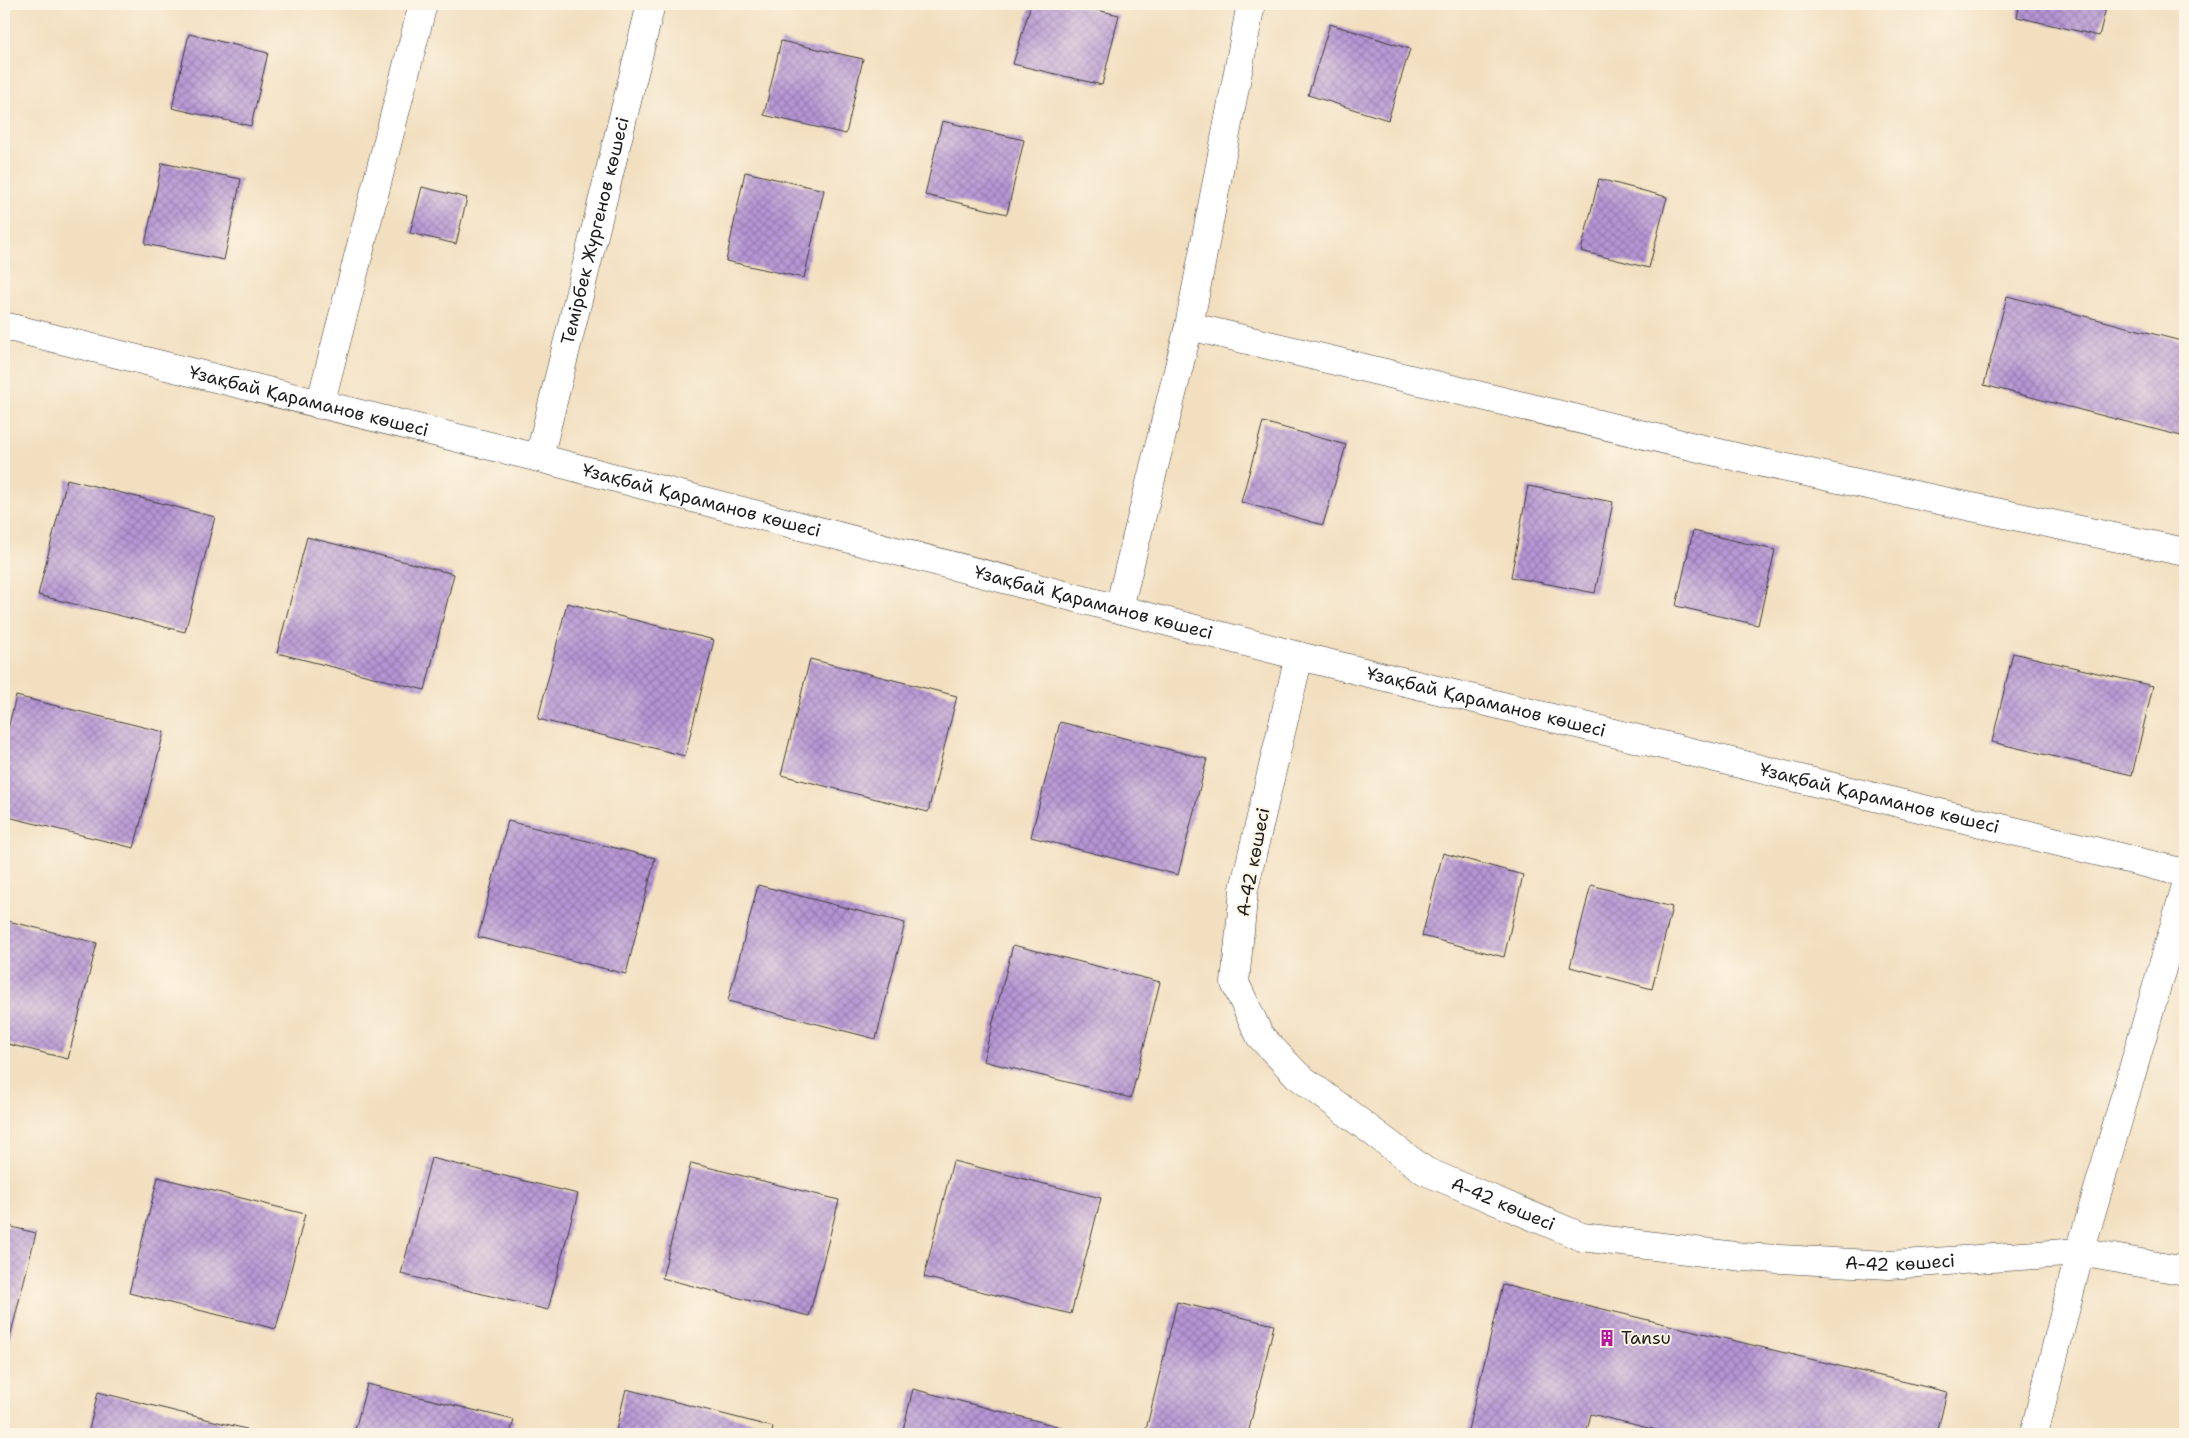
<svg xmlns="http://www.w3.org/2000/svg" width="2189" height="1438" viewBox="0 0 2189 1438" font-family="'Shantell Sans',sans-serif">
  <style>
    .building { fill: url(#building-cross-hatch) }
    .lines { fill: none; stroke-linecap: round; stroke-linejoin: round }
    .minor-casing { stroke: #3c3935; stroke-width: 29 }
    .minor { stroke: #fff; stroke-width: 28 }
    .labels { text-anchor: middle; stroke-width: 4; stroke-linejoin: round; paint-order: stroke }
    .street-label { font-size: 18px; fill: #1c1c1c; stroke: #fcf5e5 }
    .poi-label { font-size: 18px; fill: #1c1c1c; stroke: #fcf5e5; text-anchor: start }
  </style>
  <defs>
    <pattern id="building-cross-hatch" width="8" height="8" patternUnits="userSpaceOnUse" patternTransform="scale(1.25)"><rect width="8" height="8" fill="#b695d5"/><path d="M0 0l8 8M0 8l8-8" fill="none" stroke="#9379ac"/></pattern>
  </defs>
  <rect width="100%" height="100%" fill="#fcf5e5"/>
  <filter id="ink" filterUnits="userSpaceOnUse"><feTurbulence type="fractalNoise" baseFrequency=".02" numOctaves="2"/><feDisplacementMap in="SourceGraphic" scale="10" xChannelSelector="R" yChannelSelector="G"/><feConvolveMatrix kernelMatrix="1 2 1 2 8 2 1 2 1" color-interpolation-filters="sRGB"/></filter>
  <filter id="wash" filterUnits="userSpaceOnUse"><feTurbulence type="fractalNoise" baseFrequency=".0096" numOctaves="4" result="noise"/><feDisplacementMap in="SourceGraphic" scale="20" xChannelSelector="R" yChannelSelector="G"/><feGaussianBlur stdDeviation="1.12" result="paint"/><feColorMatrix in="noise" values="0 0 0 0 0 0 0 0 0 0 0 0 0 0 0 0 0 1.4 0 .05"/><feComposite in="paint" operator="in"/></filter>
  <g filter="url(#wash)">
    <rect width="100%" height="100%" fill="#f2dfc0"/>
    <g id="blocks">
      <path class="building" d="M1031,4H1070L1119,15L1102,85L1013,64Z
        M2020,4H2107L2099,36L2017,17Z
        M1330,24L1410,49L1388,120L1308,95Z
        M189,34L268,53L251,126L172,108Z
        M781,41L863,59L846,134L764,115Z
        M942,121L1024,140L1007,214L925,195Z
        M162,163L241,179L224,260L145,244Z
        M745,172L824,190L804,278L726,261Z
        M1599,179L1667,197L1649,268L1581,251Z
        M422,187L467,198L456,244L410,233Z
        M2007,296L2185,342V437L1984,385Z
        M1263,422L1346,445L1323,525L1241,502Z
        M67,479L215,517L185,632L38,595Z
        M1528,486L1613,502L1595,593L1511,577Z
        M1693,531L1775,550L1758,625L1676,606Z
        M307,537L454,574L425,690L277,653Z
        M567,603L714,640L685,756L538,719Z
        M2013,653L2153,686L2132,775L1992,742Z
        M810,659L957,696L928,812L781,775Z
        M16,696L164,732L134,848L4,816V745Z
        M1060,722L1207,759L1178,875L1031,837Z
        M508,821L655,858L626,974L478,937Z
        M1443,853L1523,875L1504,957L1422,936Z
        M758,885L905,923L876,1039L728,1001Z
        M1591,885L1672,907L1652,989L1570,967Z
        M4,920L97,943L68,1059L4,1043Z
        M1013,945L1160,982L1131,1098L983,1061Z
        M431,1158L578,1194L548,1310L401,1274Z
        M953,1161L1101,1198L1071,1314L924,1277Z
        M691,1163L839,1200L809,1316L662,1278Z
        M158,1177L305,1214L276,1329L129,1293Z
        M4,1225L36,1233L7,1349L4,1348Z
        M1503,1285L1947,1392L1937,1434H1673L1591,1414L1586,1434H1467Z
        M1177,1302L1274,1325L1248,1434H1145Z
        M367,1384L514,1420L510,1434H354Z
        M626,1389L773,1427L772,1434H615Z
        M913,1389L1061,1427L1059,1434H902Z
        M98,1392L246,1429L244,1434H88Z"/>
    </g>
  </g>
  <g filter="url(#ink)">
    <use href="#blocks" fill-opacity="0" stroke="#3c3935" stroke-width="1"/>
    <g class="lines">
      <g class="minor-casing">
        <g id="minor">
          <path id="s1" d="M4,326L539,458L1299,656L2185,873"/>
          <path d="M1189,326L1749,460L2185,552"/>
          <path d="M320,405L423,4"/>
          <path id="s2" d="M539,458L651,4"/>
          <path d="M1119,608L1189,326L1251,4"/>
          <path id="s3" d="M1299,656L1244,889L1235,983L1260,1036L1297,1075L1425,1171L1582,1237L1743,1257L1889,1265L2080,1252L2185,1271"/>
          <path d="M2034,1434L2080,1252L2185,889"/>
        </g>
      </g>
      <use href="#minor" class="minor"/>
    </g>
  </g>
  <defs>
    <g id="building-bare" transform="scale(1.35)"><path d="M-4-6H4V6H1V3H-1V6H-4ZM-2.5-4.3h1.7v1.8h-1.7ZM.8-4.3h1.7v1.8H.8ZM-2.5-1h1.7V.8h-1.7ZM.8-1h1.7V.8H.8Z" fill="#b5179e" stroke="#fcf5e5" stroke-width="2.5" paint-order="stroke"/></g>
  </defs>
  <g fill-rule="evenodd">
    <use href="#building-bare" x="1607" y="1338"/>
  </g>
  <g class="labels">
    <g class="street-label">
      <text dy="6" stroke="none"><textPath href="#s2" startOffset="234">Темірбек Жүргенов көшесі</textPath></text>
      <text dy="6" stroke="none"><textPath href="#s1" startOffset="314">Ұзақбай Қараманов көшесі</textPath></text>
      <text dy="6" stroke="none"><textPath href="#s1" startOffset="719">Ұзақбай Қараманов көшесі</textPath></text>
      <text dy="6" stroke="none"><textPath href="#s1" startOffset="1124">Ұзақбай Қараманов көшесі</textPath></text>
      <text dy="6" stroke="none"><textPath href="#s1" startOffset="1529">Ұзақбай Қараманов көшесі</textPath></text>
      <text dy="6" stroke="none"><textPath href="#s1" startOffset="1934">Ұзақбай Қараманов көшесі</textPath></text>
      <text transform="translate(1253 862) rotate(-79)" y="6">А-42 көшесі</text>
      <text dy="6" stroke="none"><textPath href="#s3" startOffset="691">А-42 көшесі</textPath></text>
      <text dy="6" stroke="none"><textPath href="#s3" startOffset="1096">А-42 көшесі</textPath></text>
    </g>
    <g class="poi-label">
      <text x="1621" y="1344">Tansu</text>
    </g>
  </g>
  <rect width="2189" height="1438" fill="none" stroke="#fcf5e5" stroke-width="20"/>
</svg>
